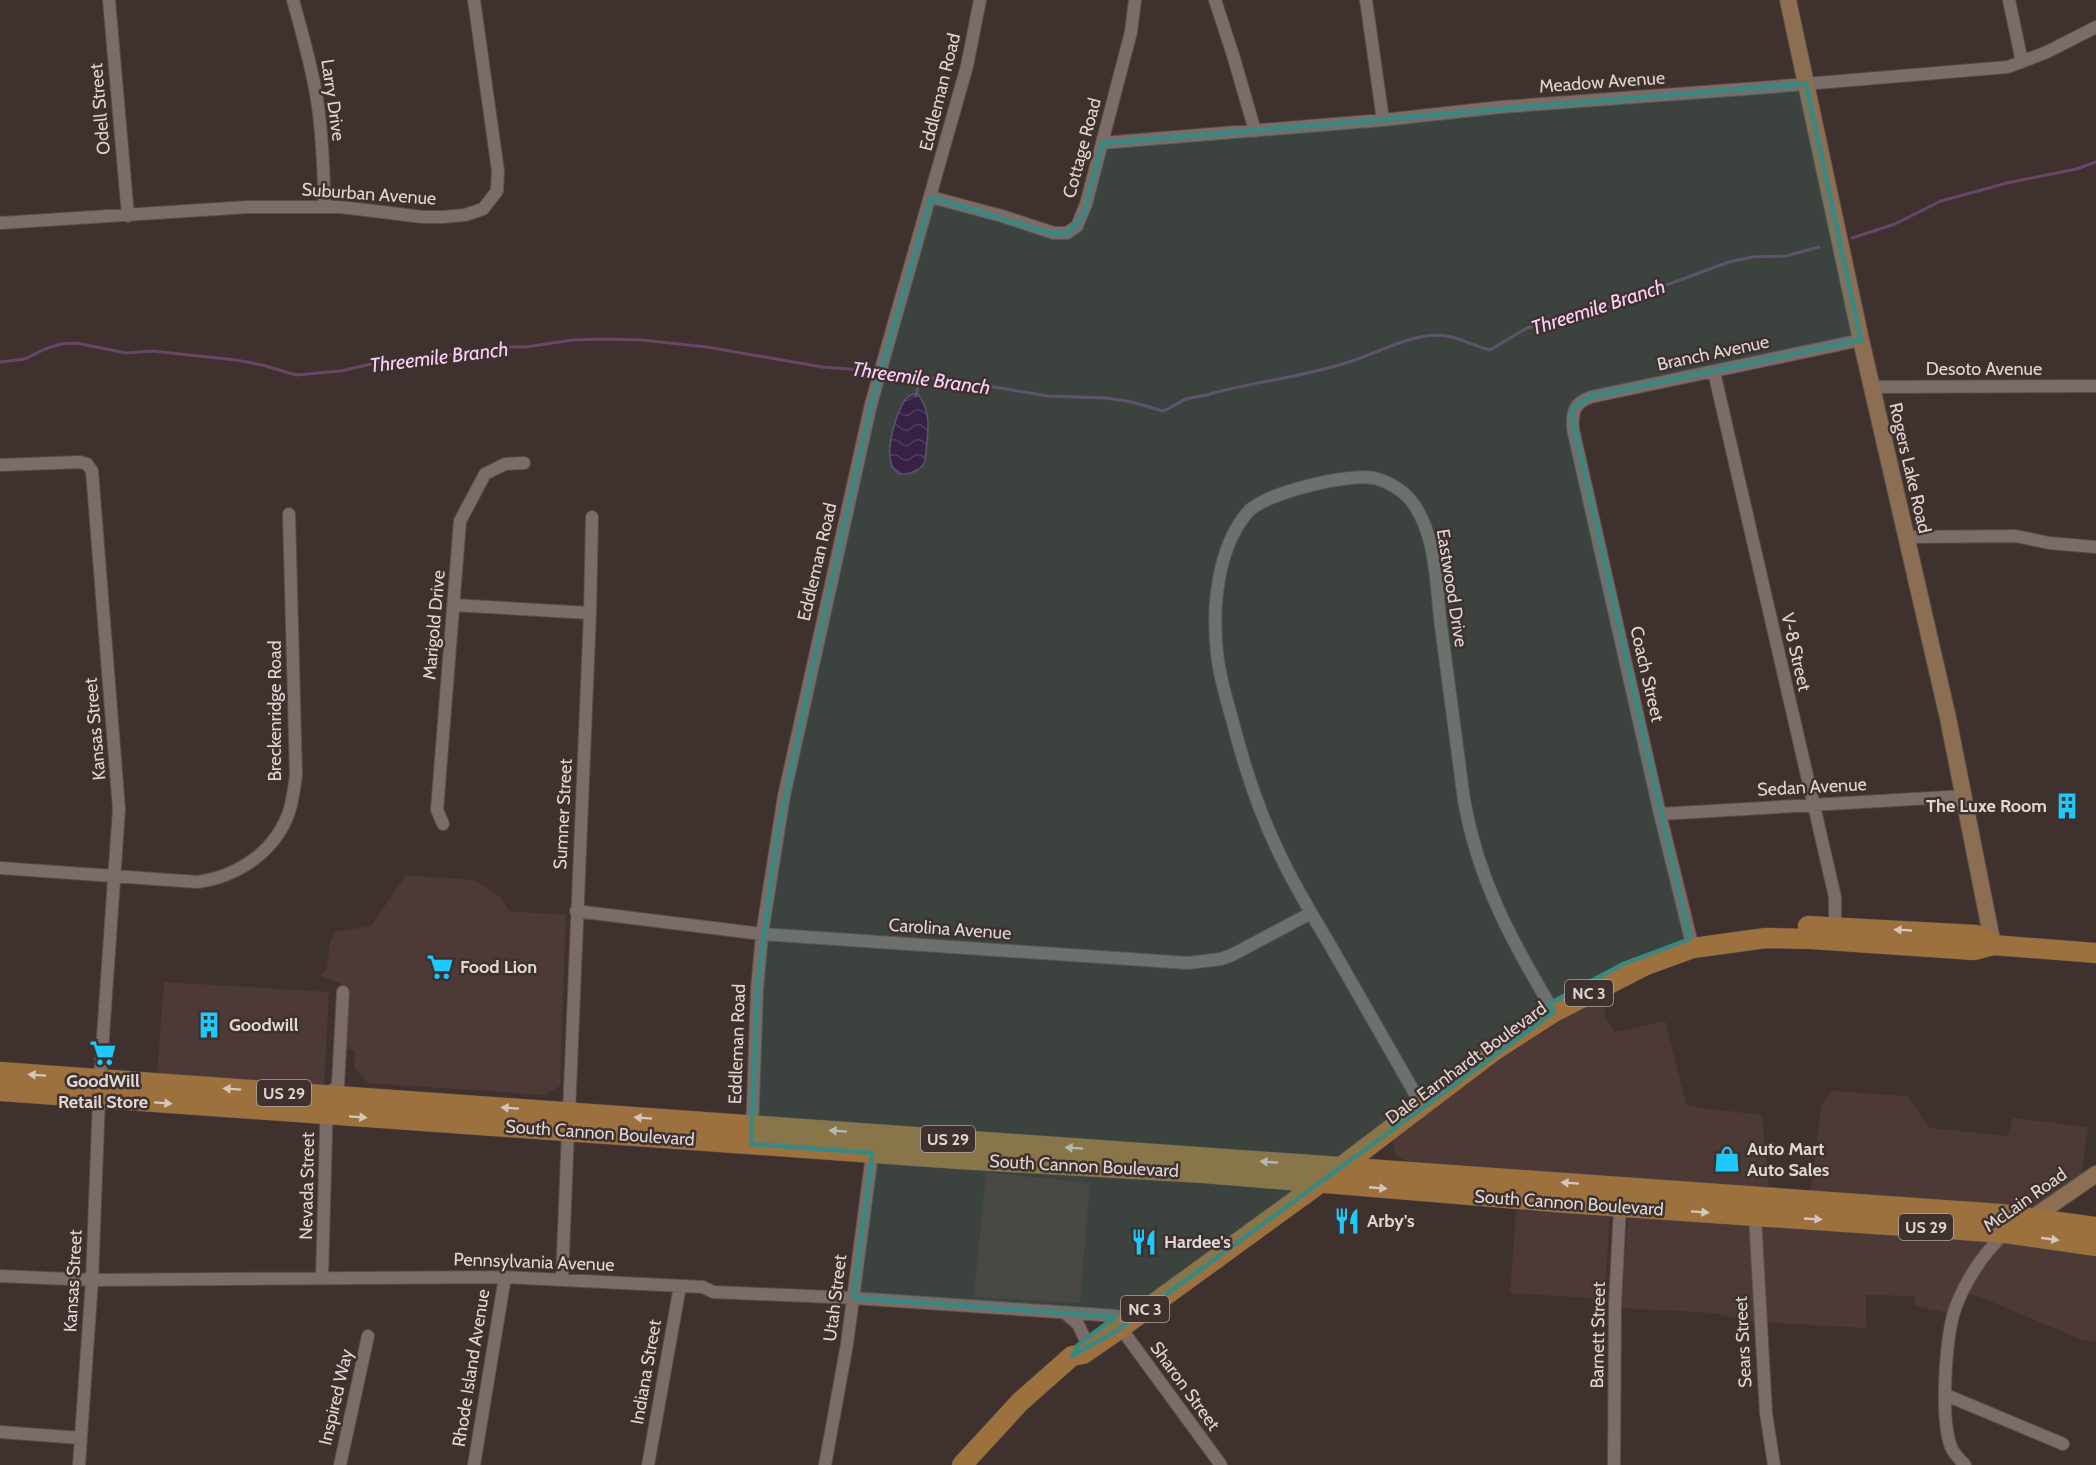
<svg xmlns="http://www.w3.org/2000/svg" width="2096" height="1465" viewBox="0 0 2096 1465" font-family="Cabin,sans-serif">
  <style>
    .built { fill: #4d3935 }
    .water { fill: url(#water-waves); stroke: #694667; stroke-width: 1.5 }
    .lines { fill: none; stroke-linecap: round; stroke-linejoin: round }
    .stream { stroke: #694667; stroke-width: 3 }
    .street-casing { stroke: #594e4b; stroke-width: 14 }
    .secondary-casing { stroke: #594e4b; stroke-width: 18 }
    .primary-casing { stroke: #594e4b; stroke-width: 21 }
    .street { stroke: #7b6c68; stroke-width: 12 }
    .secondary { stroke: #8c6e52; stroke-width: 16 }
    .primary { stroke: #9d713d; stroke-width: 20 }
    .oneway { fill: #d5c7bd }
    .marked { fill: #398982; fill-opacity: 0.2; stroke: #398982; stroke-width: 4.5; stroke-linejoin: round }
    .labels { text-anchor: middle; stroke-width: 5; stroke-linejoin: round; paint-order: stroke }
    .shield { fill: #3e312e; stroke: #afa4a2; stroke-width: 1.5 }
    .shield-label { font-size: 16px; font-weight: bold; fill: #dfd6d4 }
    .street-label { font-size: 18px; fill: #dfd6d4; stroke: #3e312e }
    .poi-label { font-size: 18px; font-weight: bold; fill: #dfd6d4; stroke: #3e312e; text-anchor: start }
    .water-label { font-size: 20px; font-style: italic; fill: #fccffb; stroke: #3e312e }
  </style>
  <defs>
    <pattern id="water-waves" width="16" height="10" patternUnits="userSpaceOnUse" patternTransform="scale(1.5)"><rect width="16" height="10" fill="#370938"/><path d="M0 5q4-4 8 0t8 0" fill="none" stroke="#542c54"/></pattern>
  </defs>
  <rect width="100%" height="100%" fill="#3e312e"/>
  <path class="built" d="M406,875L474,880L501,897L509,911L566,915L560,1086L545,1095L368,1083L354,1068L355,1050L346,1049L350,987L320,976L327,968L330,941L335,932L371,926Z
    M164,982L329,992L324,1087L157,1074Z
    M1604,994L1605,1016L1614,1032L1665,1021L1687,1106L1762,1115L1769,1187L1599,1177L1421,1163L1404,1160L1395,1154L1393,1143L1398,1131L1488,1066Z
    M1832,1091L1907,1096L1930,1128L2008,1136L2013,1118L2088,1127L2081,1178L2034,1208L1810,1196L1821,1105Z
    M986,1172L1090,1183L1080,1303L974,1297Z
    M1516,1210L1610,1217L1604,1299L1510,1293Z
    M1628,1217L1735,1225L1923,1234L2012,1241L2096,1257V1342L2080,1339L1977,1296L1957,1290L1946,1313L1914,1305L1915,1296L1866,1295V1328L1753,1322L1713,1313L1621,1308Z"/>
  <path class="water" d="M917,393C934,415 927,434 925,461C920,472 911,474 899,474C896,471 892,468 891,463C886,448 896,413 905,400C908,396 912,394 917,393Z"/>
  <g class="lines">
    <path class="stream" d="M1852,238L1895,224L1941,201L2007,183L2076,169L2096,162
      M0,362L25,359L45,349L61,344L76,343L126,353L152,351L236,360L262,365L296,375L341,371L384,361L455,354L496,347H526L572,340L605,339L642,340L707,347L822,367L875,371
      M885,373L944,379L1048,396L1107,398L1132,402L1163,411C1171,408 1177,403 1184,400C1192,396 1202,397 1210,394C1256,381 1304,377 1349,362C1378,353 1406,336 1437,335C1456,335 1472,346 1490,350L1527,328L1543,323H1558L1585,315L1729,262L1752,257L1786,256L1819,247
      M916,396L920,377"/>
    <g class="street-casing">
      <path id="street" d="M109,0L128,216
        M293,0C302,33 312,66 317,100C323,135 323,171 325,207
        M1215,0L1233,55L1255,131
        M1366,0L1383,120
        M2009,0L2022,62
        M1102,143L1383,120L1501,107L1758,88L2008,67L2047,52L2096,27
        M931,197L1002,216L1054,233H1067L1077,226L1086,204L1131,32L1135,0
        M0,223L248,207H341L423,217H442L465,215L483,209L497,191L498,171L474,0
        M1714,372L1835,897V933
        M1872,387L2096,386
        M0,465L80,462L87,464L92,471L119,809L100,1079
        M1906,537L2016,536L2049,543L2096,547
        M453,605L590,613
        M1660,814L1965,796
        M443,824L437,810L460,521L485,474L505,464L524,463
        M0,868L198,882C238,876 275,852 289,812C293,800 294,788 296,775L289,514
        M576,911L762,934L1188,963L1221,959L1232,955L1311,913
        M1693,948L1660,814L1573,429C1572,412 1574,403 1591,397L1861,340
        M1417,1097C1388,1046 1359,996 1330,945C1313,916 1295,887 1281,857C1259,813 1244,766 1232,719C1226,697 1219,675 1217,653C1212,608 1217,549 1247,513C1263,493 1349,473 1374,478C1390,482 1406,492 1415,506C1437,540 1436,588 1441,626C1449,684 1456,742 1464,800C1478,880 1512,942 1554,1012
        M569,1113L590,613L592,517
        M752,1131L757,989L762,934L784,796L871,404L967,66L980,0
        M1755,1216L1766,1413L1774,1465
        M0,1276L92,1280L505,1277L703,1287L713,1292L853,1298L1117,1316
        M322,1277L327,1096L338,1085L343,992
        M562,1279L568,1131
        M1066,1314L1078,1324L1085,1339
        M1120,1327L1221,1465
        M1946,1395L2063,1444
        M0,1432L81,1438
        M79,1465L92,1280L99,1098
        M340,1465L368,1336
        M474,1465L505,1277
        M648,1465L680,1286
        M825,1465L847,1344L873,1147
        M1614,1465L1615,1305L1620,1207
        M1965,1465C1959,1459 1954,1454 1951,1447C1940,1417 1945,1330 1958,1301C1969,1275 1985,1252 2005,1233"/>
    </g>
    <g class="secondary-casing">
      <path id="secondary" d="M1788,0L1861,340L1948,718L1993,945
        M2025,1223L2096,1174"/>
    </g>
    <g class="primary-casing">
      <path id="primary" d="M1808,926L1976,935L1993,945
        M0,1072L2001,1214L2096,1227
        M0,1091L958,1159L1203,1173L1566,1203L2005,1233L2096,1246
        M962,1465L1020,1402L1072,1356L1083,1354L1115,1332L1320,1183L1495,1050L1554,1012L1646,965L1693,948L1766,938L1811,939L1974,950L1993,945L2096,953"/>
    </g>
    <use href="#street" class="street"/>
    <use href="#secondary" class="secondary"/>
    <use href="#primary" class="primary"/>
  </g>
  <defs><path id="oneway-solid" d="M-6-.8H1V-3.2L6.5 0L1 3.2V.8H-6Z" transform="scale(1.5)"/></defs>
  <g class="oneway">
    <use href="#oneway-solid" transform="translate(1903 930) rotate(-177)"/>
    <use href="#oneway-solid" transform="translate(37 1075) rotate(-176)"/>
    <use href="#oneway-solid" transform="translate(232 1089) rotate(-176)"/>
    <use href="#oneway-solid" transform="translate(163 1103) rotate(4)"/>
    <use href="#oneway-solid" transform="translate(510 1108) rotate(-176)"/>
    <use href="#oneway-solid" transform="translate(358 1117) rotate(4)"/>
    <use href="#oneway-solid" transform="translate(643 1118) rotate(-176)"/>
    <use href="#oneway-solid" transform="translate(838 1131) rotate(-176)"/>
    <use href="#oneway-solid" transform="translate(1074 1148) rotate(-176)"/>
    <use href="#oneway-solid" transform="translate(1269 1162) rotate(-176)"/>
    <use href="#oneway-solid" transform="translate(1570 1183) rotate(-176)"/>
    <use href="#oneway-solid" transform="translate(1378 1188) rotate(5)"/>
    <use href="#oneway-solid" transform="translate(1700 1212) rotate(4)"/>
    <use href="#oneway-solid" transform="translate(1813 1219) rotate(3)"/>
    <use href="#oneway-solid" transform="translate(2050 1239) rotate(8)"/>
  </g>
  <path class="marked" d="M1806,83L1861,340L1591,397L1575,407L1572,415L1690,939L1623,964L1549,1004L1554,1012L1115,1332L1072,1356L1078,1345L1115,1317L853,1298L872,1153L751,1144L757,989L776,840L819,636L871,404L931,197L1047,232L1067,233L1083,215L1102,143Z"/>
  <defs>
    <g id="building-bare" transform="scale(2.07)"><path d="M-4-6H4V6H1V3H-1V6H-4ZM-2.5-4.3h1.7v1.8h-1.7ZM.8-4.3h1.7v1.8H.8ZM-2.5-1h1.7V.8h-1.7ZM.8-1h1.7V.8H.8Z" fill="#1dc9fd" stroke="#3e312e" stroke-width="2.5" paint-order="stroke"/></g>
    <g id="supermarket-bare" transform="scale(2.07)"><path d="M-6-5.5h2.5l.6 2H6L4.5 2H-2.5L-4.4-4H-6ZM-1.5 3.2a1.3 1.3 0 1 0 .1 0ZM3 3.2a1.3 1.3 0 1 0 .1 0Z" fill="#1dc9fd" stroke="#3e312e" stroke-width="2.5" paint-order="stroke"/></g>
    <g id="shop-bare" transform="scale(2.07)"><path d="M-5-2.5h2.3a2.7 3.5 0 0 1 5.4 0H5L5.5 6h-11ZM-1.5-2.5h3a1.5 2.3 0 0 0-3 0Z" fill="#1dc9fd" stroke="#3e312e" stroke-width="2.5" paint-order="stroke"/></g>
    <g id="restaurant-bare" transform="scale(2.07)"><path d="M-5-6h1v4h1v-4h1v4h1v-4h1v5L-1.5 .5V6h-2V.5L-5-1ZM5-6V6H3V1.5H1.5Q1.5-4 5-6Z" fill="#1dc9fd" stroke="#3e312e" stroke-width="2.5" paint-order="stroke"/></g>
  </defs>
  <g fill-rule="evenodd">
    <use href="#building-bare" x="2067" y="806"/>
    <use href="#supermarket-bare" x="440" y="967"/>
    <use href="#building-bare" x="209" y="1025"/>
    <use href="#supermarket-bare" x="103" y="1053"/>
    <use href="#shop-bare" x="1727" y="1159"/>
    <use href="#restaurant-bare" x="1347" y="1221"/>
    <use href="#restaurant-bare" x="1144" y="1242"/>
  </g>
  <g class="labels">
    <g class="shield">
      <rect x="1565" y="980" width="48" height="26" rx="4.5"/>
      <rect x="257" y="1080" width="54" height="26" rx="4.5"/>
      <rect x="921" y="1126" width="54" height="26" rx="4.5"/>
      <rect x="1899" y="1214" width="54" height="26" rx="4.5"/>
      <rect x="1121" y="1296" width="48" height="26" rx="4.5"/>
    </g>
    <g class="shield-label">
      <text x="1589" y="999">NC 3</text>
      <text x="284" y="1099">US 29</text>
      <text x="948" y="1145">US 29</text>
      <text x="1926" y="1233">US 29</text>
      <text x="1145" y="1315">NC 3</text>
    </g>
    <g class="street-label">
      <text transform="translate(1602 82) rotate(-4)" y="6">Meadow Avenue</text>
      <text transform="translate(940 92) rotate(-76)" y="6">Eddleman Road</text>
      <text transform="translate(333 100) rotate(82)" y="6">Larry Drive</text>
      <text transform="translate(100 109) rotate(-95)" y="6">Odell Street</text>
      <text transform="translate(1082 148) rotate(-75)" y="6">Cottage Road</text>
      <text transform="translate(369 194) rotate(4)" y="6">Suburban Avenue</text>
      <text transform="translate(1713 353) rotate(-12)" y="6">Branch Avenue</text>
      <text x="1984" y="375">Desoto Avenue</text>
      <text transform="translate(1910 468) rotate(77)" y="6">Rogers Lake Road</text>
      <text transform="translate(817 562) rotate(-77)" y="6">Eddleman Road</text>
      <text transform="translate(1452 588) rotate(81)" y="6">Eastwood Drive</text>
      <text transform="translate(434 625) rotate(-85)" y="6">Marigold Drive</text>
      <text transform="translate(1796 652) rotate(77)" y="6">V-8 Street</text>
      <text transform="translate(1647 674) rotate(77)" y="6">Coach Street</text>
      <text transform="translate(275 711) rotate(-90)" y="6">Breckenridge Road</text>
      <text transform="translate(95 729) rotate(-95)" y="6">Kansas Street</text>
      <text transform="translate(1812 787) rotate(-3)" y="6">Sedan Avenue</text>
      <text transform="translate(563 814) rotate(-87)" y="6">Sumner Street</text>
      <text transform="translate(950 929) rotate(4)" y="6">Carolina Avenue</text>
      <text transform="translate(737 1044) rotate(-88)" y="6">Eddleman Road</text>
      <text transform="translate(1466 1063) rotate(-36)" y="6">Dale Earnhardt Boulevard</text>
      <text transform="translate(600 1133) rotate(4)" y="6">South Cannon Boulevard</text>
      <text transform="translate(1084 1166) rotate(3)" y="6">South Cannon Boulevard</text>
      <text transform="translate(307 1186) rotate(-89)" y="6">Nevada Street</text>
      <text transform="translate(2025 1200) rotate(-35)" y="6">McLain Road</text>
      <text transform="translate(1569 1203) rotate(4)" y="6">South Cannon Boulevard</text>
      <text transform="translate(534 1262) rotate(2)" y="6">Pennsylvania Avenue</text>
      <text transform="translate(73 1281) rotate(-87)" y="6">Kansas Street</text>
      <text transform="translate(835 1298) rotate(-83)" y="6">Utah Street</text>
      <text transform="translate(1598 1335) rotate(-89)" y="6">Barnett Street</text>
      <text transform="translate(1743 1342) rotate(-93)" y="6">Sears Street</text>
      <text transform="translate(471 1368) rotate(-81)" y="6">Rhode Island Avenue</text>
      <text transform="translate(646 1372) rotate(-80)" y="6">Indiana Street</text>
      <text transform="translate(1185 1386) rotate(54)" y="6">Sharon Street</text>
      <text transform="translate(336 1397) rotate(-77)" y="6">Inspired Way</text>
    </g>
    <g class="poi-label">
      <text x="2047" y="812" text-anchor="end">The Luxe Room</text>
      <text x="460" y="973">Food Lion</text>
      <text x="229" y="1031">Goodwill</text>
      <text x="103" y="1087" text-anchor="middle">GoodWill<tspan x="103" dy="21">Retail Store</tspan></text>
      <text x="1747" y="1155">Auto Mart<tspan x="1747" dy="21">Auto Sales</tspan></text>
      <text x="1367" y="1227">Arby's</text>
      <text x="1164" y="1248">Hardee's</text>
    </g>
    <g class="water-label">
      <text transform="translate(1598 307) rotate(-18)" y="7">Threemile Branch</text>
      <text transform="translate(439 357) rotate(-7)" y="7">Threemile Branch</text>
      <text transform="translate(921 378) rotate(8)" y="7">Threemile Branch</text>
    </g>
  </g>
</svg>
